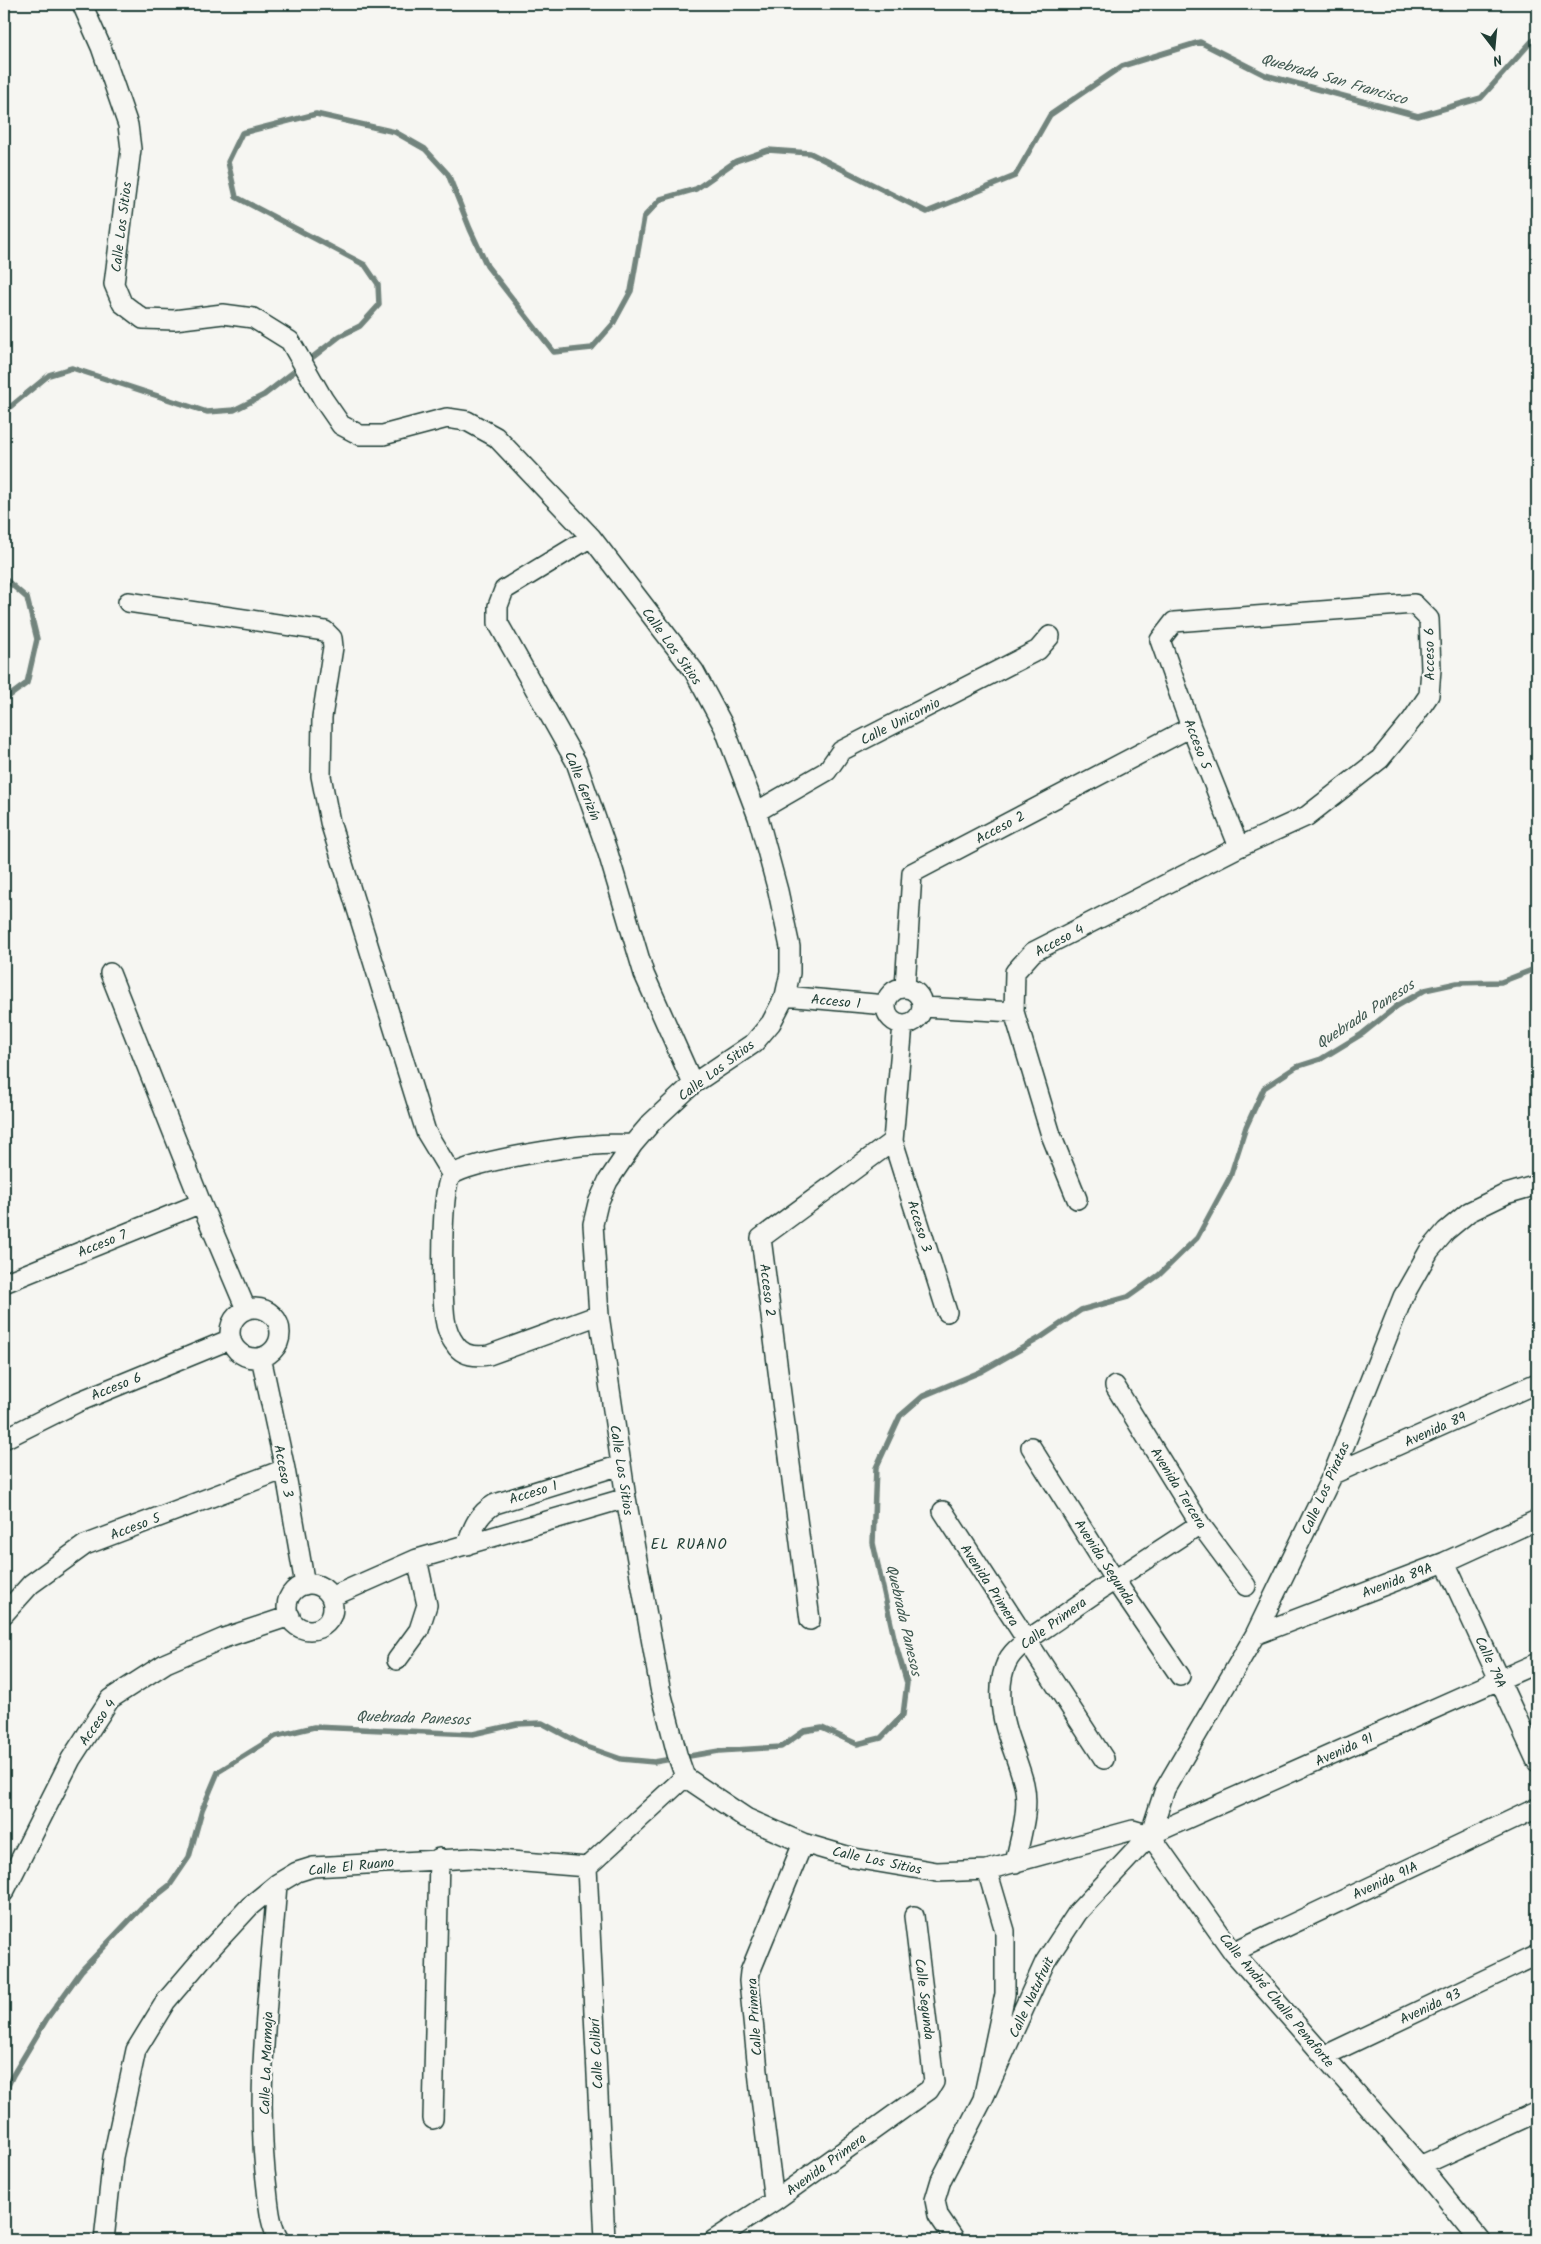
<svg xmlns="http://www.w3.org/2000/svg" width="1541" height="2244" viewBox="0 0 1541 2244" font-family="Kalam,sans-serif">
  <style>
    .lines { fill: none; stroke-linecap: round; stroke-linejoin: round }
    .stream { stroke: #72847d; stroke-width: 5.5 }
    .minor-casing { stroke: #1f3d34; stroke-width: 22 }
    .minor { stroke: #f6f6f2; stroke-width: 19 }
    .labels { text-anchor: middle; stroke-width: 4.5; stroke-linejoin: round; paint-order: stroke }
    .street-label { font-size: 14px; fill: #1f3d34; stroke: #f6f6f2 }
    .water-label { font-size: 15px; font-style: italic; fill: #425a52; stroke: #f6f6f2 }
    .neighbourhood-label { font-size: 15px; letter-spacing: 1px; fill: #1f3d34; stroke: #f6f6f2 }
  </style>
  <rect width="100%" height="100%" fill="#f6f6f2"/>
  <filter id="ink" filterUnits="userSpaceOnUse"><feTurbulence type="fractalNoise" baseFrequency=".02" numOctaves="2"/><feDisplacementMap in="SourceGraphic" scale="10" xChannelSelector="R" yChannelSelector="G"/><feConvolveMatrix kernelMatrix="1 2 1 2 8 2 1 2 1" color-interpolation-filters="sRGB"/></filter>
  <g filter="url(#ink)">
    <g class="lines">
      <path class="stream" d="M4,412L49,375L72,368L207,412L234,410L264,395L340,336L360,326L379,305L378,284L365,265L236,197L228,162L242,133L316,114L395,132L425,149L448,174L470,229L487,266L554,352L592,348L613,324L631,291L644,217L661,199L696,189L736,161L768,150L810,153L927,212L1015,176L1050,115L1122,66L1200,42L1265,75L1418,116L1481,98L1531,42L1537,38
        M4,578L27,598L37,639L27,683L4,700
        M4,2094L13,2075L46,2020L82,1970L142,1907L170,1885L189,1857L202,1810L218,1772L276,1736L314,1727L473,1734L517,1724L542,1723L587,1747L621,1759L654,1762L719,1751L781,1747L804,1731L822,1728L857,1744L881,1738L903,1715L907,1683L895,1642L873,1543L876,1468L900,1416L923,1396L980,1372L1040,1338L1081,1310L1128,1297L1159,1275L1197,1238L1230,1177L1246,1127L1264,1088L1296,1067L1321,1059L1362,1034L1397,1006L1425,990L1457,983L1501,982L1537,968"/>
      <g class="minor-casing">
        <path id="minor" d="M82,4L101,47L128,125L131,149L114,284L122,303L143,319L174,320L223,314L253,318L290,341L323,399L341,425L360,435H383L447,418L467,421L496,437L591,537L694,671L724,727L758,817L778,891L790,947V973L785,996L771,1023L754,1043L693,1084L651,1123L633,1144L608,1181L598,1203L593,1224L599,1315L626,1498L660,1688L677,1754L685,1777L746,1818L803,1843L854,1858L937,1872L987,1870L1133,1830L1150,1835L1233,1952L1420,2166L1537,2112
          M591,537L504,590L498,606V623L576,762L608,853L644,974L693,1084
          M128,602L325,631L332,638L333,647L322,717L321,776L330,822L426,1132L452,1175
          M756,812L827,771L841,751L1038,650L1050,636
          M110,973L201,1203L246,1309
          M905,988L912,873L1191,727
          M886 1006a18 18 0 1 1 36 0a18 18 0 1 1-36 0Z
          M785,996L886,1005
          M923,1007L1014,1012
          M893,1141L947,1312
          M1077,1199L1051,1135L1014,1012L1015,972L1033,952L1239,847L1307,816L1380,759L1412,720L1429,695L1431,669L1429,619L1414,604L1174,622L1160,640L1191,727L1239,847
          M4,1283L201,1203
          M230 1333a25 25 0 1 1 50 0a25 25 0 1 1-50 0Z
          M599,1315L489,1355C476,1357 462,1356 455,1344C450,1338 446,1327 445,1319C442,1299 440,1187 451,1176C465,1162 571,1146 595,1145C608,1144 621,1144 633,1144
          M261,1357L285,1469L305,1585
          M1115,1386L1200,1524L1246,1586
          M4,1439L78,1402L231,1339
          M1031,1447L1114,1579L1180,1676
          M1333,1474L1537,1383
          M943,1511L1104,1759
          M467,1545C473,1527 478,1514 495,1504L621,1465
          M1445,1562L1537,1762
          M287 1607a23 23 0 1 1 46 0a23 23 0 1 1-46 0Z
          M331,1597L417,1559L626,1498
          M4,1614L31,1584L85,1545L285,1469
          M810,1620L761,1238L893,1141L903,1024
          M1255,1635L1445,1562L1537,1520
          M397,1660L419,1630L427,1605L417,1559
          M1150,1835L1165,1789L1255,1635L1333,1474L1403,1297L1429,1251L1446,1231L1469,1212L1506,1194L1537,1185
          M1015,1863C1020,1838 1030,1810 1024,1784C1017,1756 1002,1729 1001,1700C1000,1685 1002,1665 1013,1653C1025,1639 1046,1628 1061,1617C1107,1584 1154,1554 1200,1524
          M587,1867L605,2240
          M277,1884C270,1984 254,2089 267,2189C269,2207 270,2225 279,2240
          M4,1892L71,1759L110,1699L166,1663L224,1638L290,1616
          M1233,1952L1537,1808
          M1324,2056L1537,1955
          M983,2099L1045,1962L1078,1912L1150,1835L1537,1663
          M433,2119L439,1858
          M1420,2166L1480,2240
          M774,2201L760,2090L749,1981L750,1972L803,1843
          M104,2240L113,2157L136,2050L166,2001L213,1946L250,1906L277,1884L297,1872L313,1867L473,1858L587,1867L685,1777
          M714,2240L774,2201L929,2090L934,2082L914,1916
          M955,2240L938,2215L935,2200L941,2180L983,2099L1005,1994V1931L987,1870"/>
      </g>
      <use href="#minor" class="minor"/>
    </g>
  </g>
  <g class="labels">
    <g class="street-label">
      <text transform="translate(121 227) rotate(-83)" y="5">Calle Los Sitios</text>
      <text transform="translate(672 646) rotate(54)" y="5">Calle Los Sitios</text>
      <text transform="translate(1429 654) rotate(-91)" y="5">Acceso 6</text>
      <text transform="translate(900 721) rotate(-27)" y="5">Calle Unicornio</text>
      <text transform="translate(1198 744) rotate(69)" y="5">Acceso 5</text>
      <text transform="translate(583 786) rotate(68)" y="5">Calle Gerizín</text>
      <text transform="translate(1000 827) rotate(-28)" y="5">Acceso 2</text>
      <text transform="translate(1059 940) rotate(-28)" y="5">Acceso 4</text>
      <text transform="translate(836 1001) rotate(5)" y="5">Acceso 1</text>
      <text transform="translate(716 1070) rotate(-37)" y="5">Calle Los Sitios</text>
      <text transform="translate(920 1226) rotate(73)" y="5">Acceso 3</text>
      <text transform="translate(102 1243) rotate(-22)" y="5">Acceso 7</text>
      <text transform="translate(768 1290) rotate(83)" y="5">Acceso 2</text>
      <text transform="translate(116 1386) rotate(-22)" y="5">Acceso 6</text>
      <text transform="translate(1435 1429) rotate(-24)" y="5">Avenida 89</text>
      <text transform="translate(622 1470) rotate(81)" y="5">Calle Los Sitios</text>
      <text transform="translate(284 1471) rotate(79)" y="5">Acceso 3</text>
      <text transform="translate(1179 1488) rotate(58)" y="5">Avenida Tercera</text>
      <text transform="translate(1325 1488) rotate(-66)" y="5">Calle Los Piratas</text>
      <text transform="translate(533 1492) rotate(-17)" y="5">Acceso 1</text>
      <text transform="translate(135 1526) rotate(-21)" y="5">Acceso 5</text>
      <text transform="translate(1105 1562) rotate(57)" y="5">Avenida Segunda</text>
      <text transform="translate(1397 1580) rotate(-21)" y="5">Avenida 89A</text>
      <text transform="translate(990 1585) rotate(57)" y="5">Avenida Primera</text>
      <text transform="translate(1053 1623) rotate(-36)" y="5">Calle Primera</text>
      <text transform="translate(1491 1662) rotate(65)" y="5">Calle 79A</text>
      <text transform="translate(97 1722) rotate(-55)" y="5">Acceso 4</text>
      <text transform="translate(1344 1749) rotate(-24)" y="5">Avenida 91</text>
      <text transform="translate(877 1860) rotate(12)" y="5">Calle Los Sitios</text>
      <text transform="translate(351 1866) rotate(-6)" y="5">Calle El Ruano</text>
      <text transform="translate(1385 1880) rotate(-25)" y="5">Avenida 91A</text>
      <text transform="translate(1031 1997) rotate(-65)" y="5">Calle Natufruit</text>
      <text transform="translate(925 1999) rotate(83)" y="5">Calle Segunda</text>
      <text transform="translate(1277 2000) rotate(50)" y="5">Calle André Challe Penaforte</text>
      <text transform="translate(1430 2006) rotate(-25)" y="5">Avenida 93</text>
      <text transform="translate(754 2017) rotate(-94)" y="5">Calle Primera</text>
      <text transform="translate(596 2054) rotate(-93)" y="5">Calle Colibrí</text>
      <text transform="translate(266 2063) rotate(-88)" y="5">Calle La Marmaja</text>
      <text transform="translate(826 2164) rotate(-36)" y="5">Avenida Primera</text>
    </g>
    <g class="water-label">
      <text transform="translate(1334 79) rotate(16)" y="5">Quebrada San Francisco</text>
      <text transform="translate(1365 1014) rotate(-33)" y="5">Quebrada Panesos</text>
      <text transform="translate(904 1620) rotate(77)" y="5">Quebrada Panesos</text>
      <text transform="translate(413 1718) rotate(2)" y="5">Quebrada Panesos</text>
    </g>
    <g class="neighbourhood-label">
      <text x="689" y="1549">EL RUANO</text>
    </g>
  </g>
  <rect width="1541" height="2244" fill="none" stroke="#f6f6f2" stroke-width="20"/>
  <rect x="10" y="10" width="1521" height="2224" fill="none" stroke="#1f3d34" stroke-width="2" filter="url(#ink)"/>
  <g transform="translate(1494 48) rotate(164)" stroke="#f6f6f2" stroke-width="4" paint-order="stroke">
  <path d="M0-4L9 19L0 12L-9 19Z" fill="#1f3d34"/>
  <text y="-8" font-size="14" font-weight="bold" text-anchor="middle" fill="#1f3d34">N</text>
  </g>
</svg>
